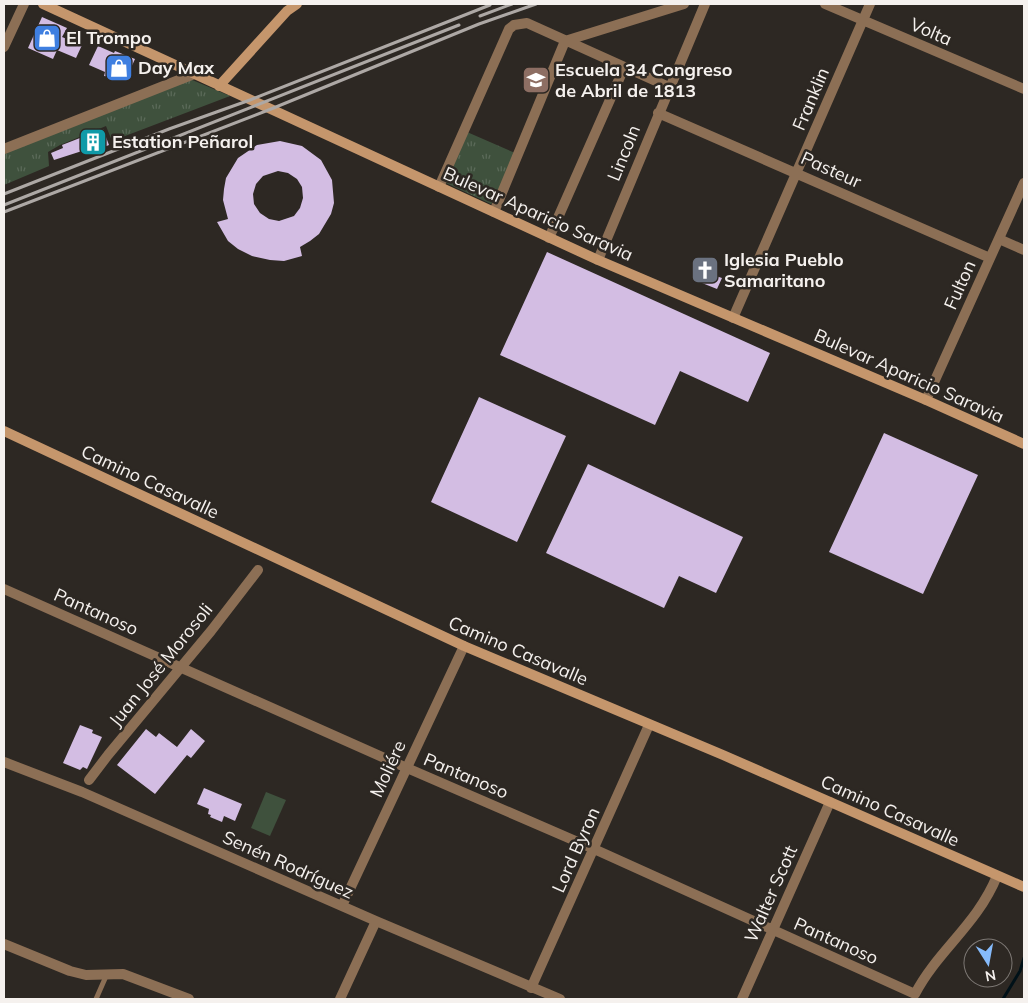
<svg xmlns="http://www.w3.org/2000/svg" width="1028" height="1003" viewBox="0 0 1028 1003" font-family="Mulish,sans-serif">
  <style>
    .grass { fill: url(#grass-tufts) }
    .garden { fill: #3f513d }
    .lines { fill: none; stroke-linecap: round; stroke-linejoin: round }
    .stream { stroke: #001118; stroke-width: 3 }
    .building { fill: #d3bde3; fill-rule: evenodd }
    .lane { stroke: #8c6f55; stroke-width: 5 }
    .street { stroke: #8c6f55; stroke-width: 10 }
    .secondary { stroke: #c5966c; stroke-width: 10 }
    .rail { stroke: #ada8a5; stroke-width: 3 }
    .labels { text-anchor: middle; stroke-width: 5; stroke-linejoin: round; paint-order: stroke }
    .street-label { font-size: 18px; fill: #f5f1ee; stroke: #2d2823 }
    .poi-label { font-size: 18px; font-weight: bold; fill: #f5f1ee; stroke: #2d2823; text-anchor: start }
  </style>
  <defs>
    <pattern id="grass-tufts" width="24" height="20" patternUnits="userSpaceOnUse" patternTransform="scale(1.25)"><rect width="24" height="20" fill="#3f513d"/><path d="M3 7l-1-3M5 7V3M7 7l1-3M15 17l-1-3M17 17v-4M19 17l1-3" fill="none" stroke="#5b6a59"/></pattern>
  </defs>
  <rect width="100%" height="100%" fill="#2d2823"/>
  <path class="grass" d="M190,79L230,96L112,141L106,126L60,145L48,152L49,166L4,185V153Z
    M467,132L515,153L493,203L491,204L446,183Z"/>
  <path class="garden" d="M266,792L286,800L270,836L251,828Z"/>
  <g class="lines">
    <path class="stream" d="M1003,999L1020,971L1024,958"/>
  </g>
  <path class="building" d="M42,17L67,28L62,37L82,45L76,58L57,50L53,59L28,48Z
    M98,46L114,53L115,51L135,59L126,79L104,76L105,72L89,65Z
    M103,129L109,145L84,155L82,151L54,160L51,153L63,148L62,145Z
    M280,141L302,146L321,160L332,180L334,203L331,214L319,234L310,241L300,247L302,256L284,261L270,260L252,256L238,249L228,241L217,222L228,219L223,200L224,189L226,178L238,158L257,145ZM278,171L288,173L297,179L302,187L303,198L300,208L294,216L279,221L269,219L260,213L254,204L253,194L256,184L263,176Z
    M547,252L770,353L748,402L680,371L655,425L500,355Z
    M700,259L717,265L713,275L722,278L717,289L692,279Z
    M479,397L566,436L517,542L431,502Z
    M884,433L978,475L923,594L829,552Z
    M588,464L743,537L716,593L679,576L664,608L546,553Z
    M80,725L93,730L92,733L102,737L87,769L83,767L80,770L63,763Z
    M146,729L156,737L159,733L177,747L191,729L205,741L191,758L187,755L155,794L117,765Z
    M204,788L242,804L235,821L224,816L222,822L210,817L211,815L208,814L209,809L197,804Z"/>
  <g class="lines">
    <path class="lane" d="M96,999L107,974"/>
    <path class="street" d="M825,4L1024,89
      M4,47L24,4
      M658,113L990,258
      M4,149L194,74
      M439,187L509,29L514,25L527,23L669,87
      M494,212L565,41L684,4
      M549,238L624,68
      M999,239L1024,250
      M598,260L705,4
      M733,318L870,4
      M926,400L1024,183
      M4,589L407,768L594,849L915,994C938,950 977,925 997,876
      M4,762L82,792L376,921L560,999
      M89,780L108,755L211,631L258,570
      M342,906L464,646
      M4,944L70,971L86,975L123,974L189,999
      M531,988L649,725
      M340,999L376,921
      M742,999L830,802"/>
    <path class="secondary" d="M43,4L598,260L926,400L1024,444
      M219,86L287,11L297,4
      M4,431L464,646L723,755L1024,887"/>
    <path class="rail" d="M480,16L512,4
      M4,194L169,129L250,100L490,5
      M4,205L459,25
      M4,212L271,109L479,24L536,4"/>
  </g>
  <defs>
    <g id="shop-square" transform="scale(1.4375)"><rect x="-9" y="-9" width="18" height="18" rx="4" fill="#3f7fe0" stroke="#2d2823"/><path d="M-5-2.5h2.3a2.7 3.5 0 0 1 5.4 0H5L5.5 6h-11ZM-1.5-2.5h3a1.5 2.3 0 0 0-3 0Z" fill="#fff"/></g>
    <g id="school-square" transform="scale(1.4375)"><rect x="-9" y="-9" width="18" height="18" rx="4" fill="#8d6e63" stroke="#2d2823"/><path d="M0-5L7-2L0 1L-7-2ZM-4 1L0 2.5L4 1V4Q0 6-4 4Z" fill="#fff"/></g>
    <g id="building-square" transform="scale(1.4375)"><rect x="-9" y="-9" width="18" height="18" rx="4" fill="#0f9aa8" stroke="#2d2823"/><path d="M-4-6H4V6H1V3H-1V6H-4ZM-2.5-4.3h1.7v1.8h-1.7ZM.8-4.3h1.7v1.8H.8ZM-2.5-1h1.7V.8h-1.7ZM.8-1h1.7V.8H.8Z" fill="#fff"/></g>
    <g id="church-square" transform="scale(1.4375)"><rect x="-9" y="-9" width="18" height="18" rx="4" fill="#6b7280" stroke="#2d2823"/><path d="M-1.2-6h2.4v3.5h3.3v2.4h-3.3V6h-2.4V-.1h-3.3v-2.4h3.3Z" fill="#fff"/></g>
  </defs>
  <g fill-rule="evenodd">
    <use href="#shop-square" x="47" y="38"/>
    <use href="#shop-square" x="119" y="68"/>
    <use href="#school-square" x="536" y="80"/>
    <use href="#building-square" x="93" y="142"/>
    <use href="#church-square" x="705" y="270"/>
  </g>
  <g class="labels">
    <g class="street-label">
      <text transform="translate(931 32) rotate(23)" y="6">Volta</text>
      <text transform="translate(811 99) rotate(-67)" y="6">Franklin</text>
      <text transform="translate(624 153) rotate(-68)" y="6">Lincoln</text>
      <text transform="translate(831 170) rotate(24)" y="6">Pasteur</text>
      <text transform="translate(538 214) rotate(24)" y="6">Bulevar Aparicio Saravia</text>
      <text transform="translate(960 285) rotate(-66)" y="6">Fulton</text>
      <text transform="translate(909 376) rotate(24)" y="6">Bulevar Aparicio Saravia</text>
      <text transform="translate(150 482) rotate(25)" y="6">Camino Casavalle</text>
      <text transform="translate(96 612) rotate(24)" y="6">Pantanoso</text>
      <text transform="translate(518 651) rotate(23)" y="6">Camino Casavalle</text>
      <text transform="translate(161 665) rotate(-51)" y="6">Juan José Morosoli</text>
      <text transform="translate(388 769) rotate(-65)" y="6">Moliére</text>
      <text transform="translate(466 776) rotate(23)" y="6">Pantanoso</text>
      <text transform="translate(890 811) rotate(24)" y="6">Camino Casavalle</text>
      <text transform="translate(576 850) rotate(-66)" y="6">Lord Byron</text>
      <text transform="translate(288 865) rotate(24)" y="6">Senén Rodríguez</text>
      <text transform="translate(771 894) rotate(-66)" y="6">Walter Scott</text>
      <text transform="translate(836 941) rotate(24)" y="6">Pantanoso</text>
    </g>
    <g class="poi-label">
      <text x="66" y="44">El Trompo</text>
      <text x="138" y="74">Day Max</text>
      <text x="555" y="76">Escuela 34 Congreso<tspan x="555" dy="21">de Abril de 1813</tspan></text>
      <text x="112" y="148">Estation Peñarol</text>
      <text x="724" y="266">Iglesia Pueblo<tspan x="724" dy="21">Samaritano</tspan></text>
    </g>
  </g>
  <rect width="1028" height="1003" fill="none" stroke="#f5f1ee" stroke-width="10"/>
  <g transform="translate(988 963) rotate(169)"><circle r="24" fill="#2d2823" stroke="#7d7874"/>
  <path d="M0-4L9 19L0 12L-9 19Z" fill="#86bbfb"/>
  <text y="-8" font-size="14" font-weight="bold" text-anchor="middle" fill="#f5f1ee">N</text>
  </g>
</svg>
